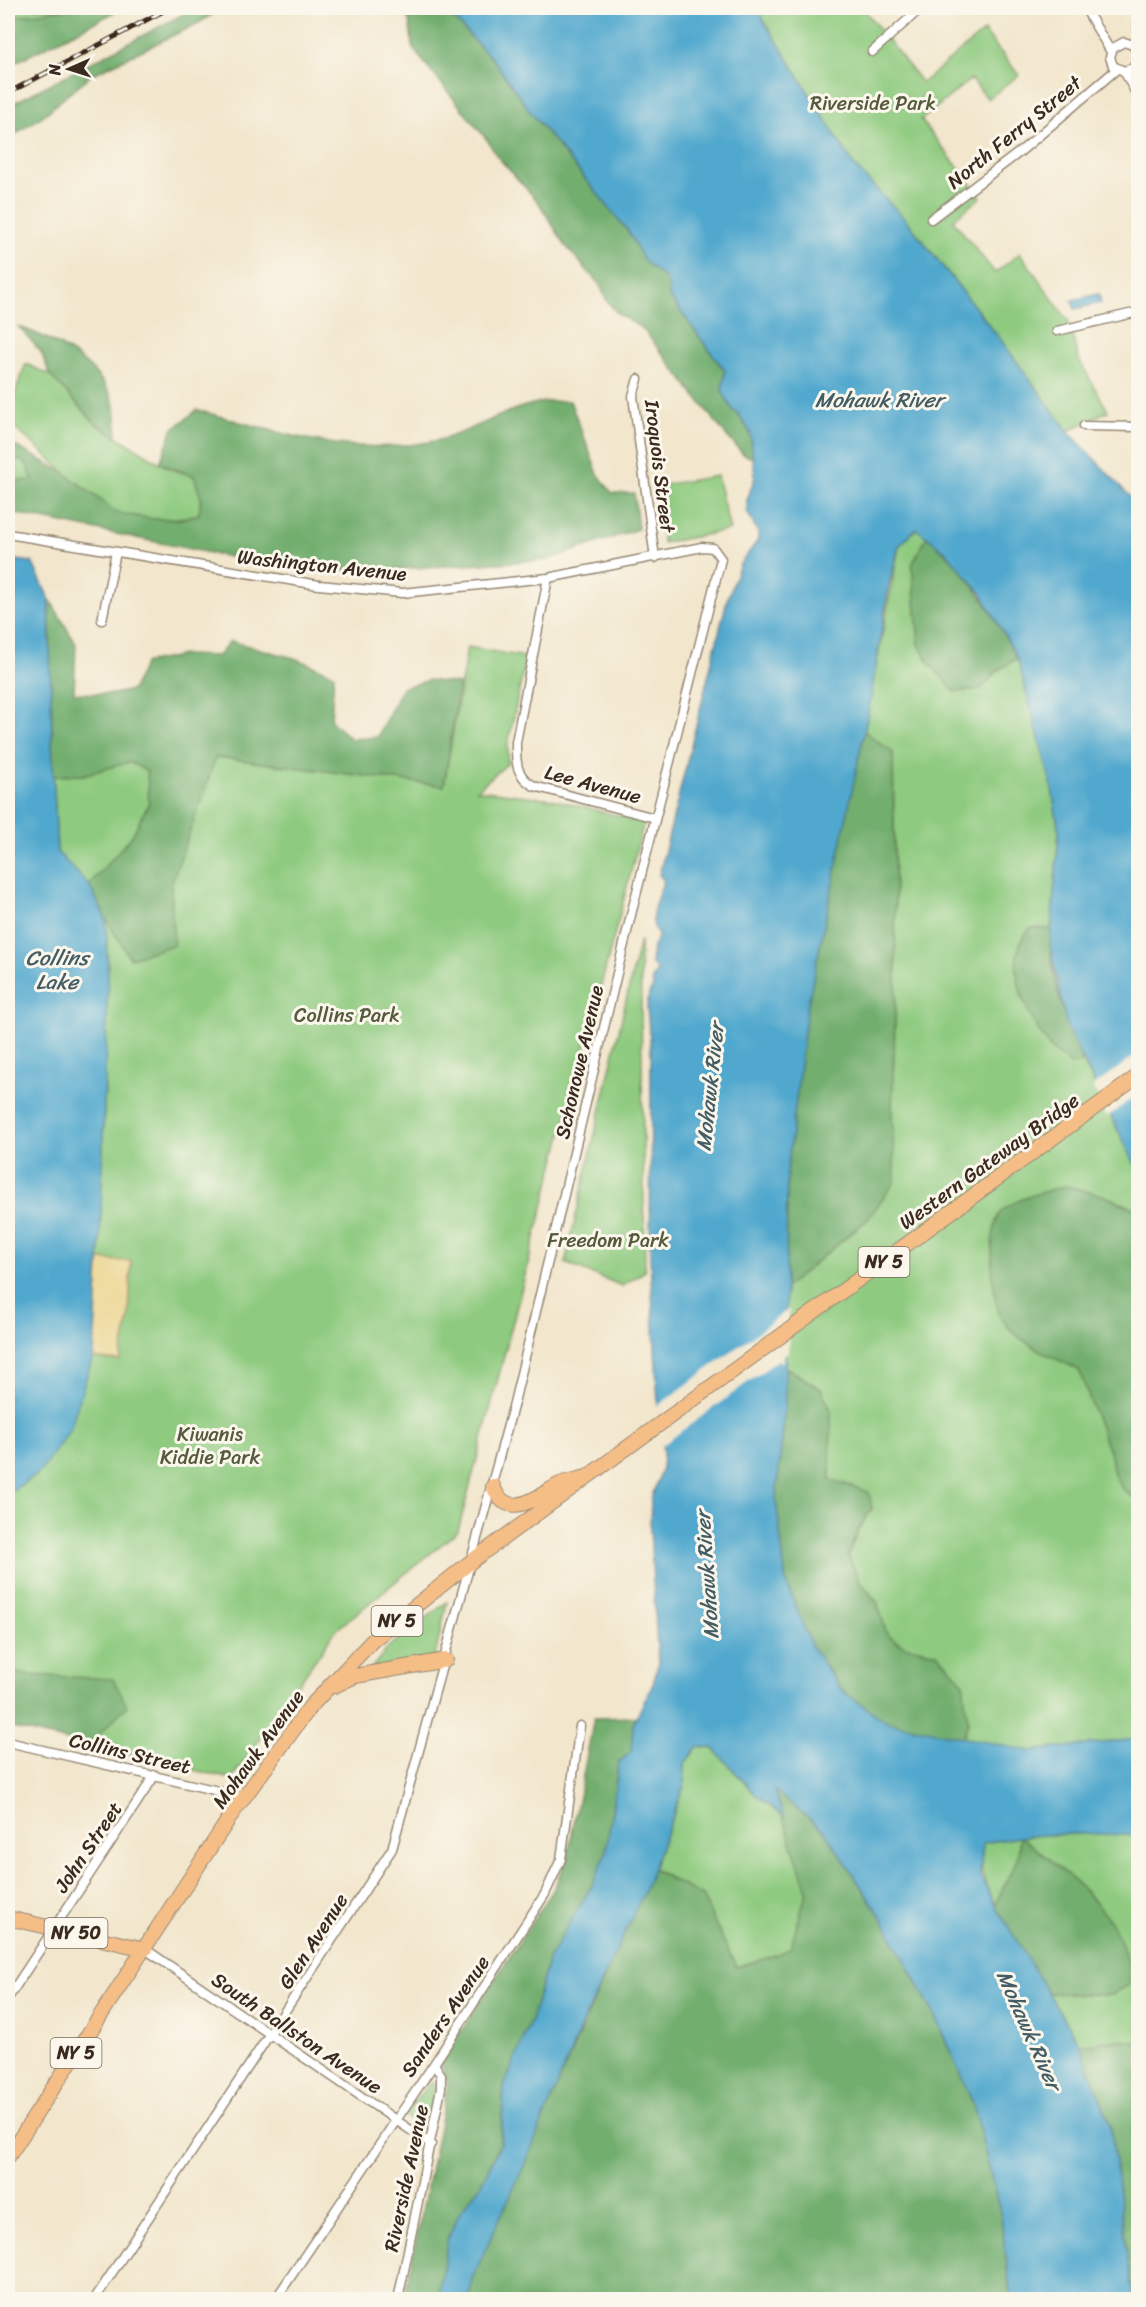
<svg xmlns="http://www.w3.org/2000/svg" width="1146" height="2307" viewBox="0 0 1146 2307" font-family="Sriracha,sans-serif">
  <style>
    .green { fill: #8eca7f; stroke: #647a4e; stroke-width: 1.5 }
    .forest { fill: #72ae6e; stroke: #566c46; stroke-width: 1.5 }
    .sand { fill: #eeda9e; stroke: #94825e; stroke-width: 1.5 }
    .water { fill: #51a8ce; stroke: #466976; stroke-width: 1.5 }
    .pier { fill: #f2e6cc }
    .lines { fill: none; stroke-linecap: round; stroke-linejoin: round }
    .street-casing { stroke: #968875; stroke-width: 11 }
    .primary-casing { stroke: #968875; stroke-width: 16 }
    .street { stroke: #fff; stroke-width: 8 }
    .primary { stroke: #f6be87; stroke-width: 14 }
    .rail-casing { stroke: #3b2a1e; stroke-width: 5 }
    .rail { stroke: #fbf7ec; stroke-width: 3; stroke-dasharray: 9; stroke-linecap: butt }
    .labels { text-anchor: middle; stroke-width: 6; stroke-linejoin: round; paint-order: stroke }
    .shield { fill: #fbf7ec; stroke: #75685c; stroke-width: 1.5 }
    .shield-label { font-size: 18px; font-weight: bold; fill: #3b2a1e }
    .park-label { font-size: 20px; fill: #545a3b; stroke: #fbf7ec }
    .street-label { font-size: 20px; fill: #3b2a1e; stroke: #fbf7ec }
    .water-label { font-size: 21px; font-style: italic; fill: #445c64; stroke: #fbf7ec }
  </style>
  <rect width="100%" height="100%" fill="#fbf7ec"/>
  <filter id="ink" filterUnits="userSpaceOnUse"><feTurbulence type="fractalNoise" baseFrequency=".0167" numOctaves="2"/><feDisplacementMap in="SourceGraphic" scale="12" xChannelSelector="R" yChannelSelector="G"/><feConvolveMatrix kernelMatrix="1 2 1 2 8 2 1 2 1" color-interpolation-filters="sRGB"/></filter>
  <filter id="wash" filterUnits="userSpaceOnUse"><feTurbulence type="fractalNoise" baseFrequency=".008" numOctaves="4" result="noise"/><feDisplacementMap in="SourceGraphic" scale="24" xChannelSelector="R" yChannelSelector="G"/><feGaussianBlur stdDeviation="1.35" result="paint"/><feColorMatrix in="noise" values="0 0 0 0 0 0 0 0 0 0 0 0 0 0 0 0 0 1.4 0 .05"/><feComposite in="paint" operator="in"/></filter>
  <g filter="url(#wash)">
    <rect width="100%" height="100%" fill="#f2e6cc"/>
    <path class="green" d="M8,8H71L8,18Z
      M756,8H863L922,83L984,31L1019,75L988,99L971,79L921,120L981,197L953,220L995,273L1020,253L1069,322L1078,358L1108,411L1068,431L1000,339L907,221L855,167Z
      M26,364L50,375L96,424L170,469L194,476L201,498L199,514C176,520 138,523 116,512C79,491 49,455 15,429C11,404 16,386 26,364Z
      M8,456L27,463L33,481H8Z
      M717,476L730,530L663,543L655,486Z
      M916,529L927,537L912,565L919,645L981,688L997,671L1017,658L1051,783L1059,832L1051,929L1032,928L1021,995L1050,1048L1071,1065L1083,1061L1138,1170V1210L1102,1195L1002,1319L1028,1343L1079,1370L1112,1460C1113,1480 1121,1490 1138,1500V1739L1030,1751L963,1739L968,1722L936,1653L904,1647L887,1635L877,1602L860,1581L848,1555L859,1528L872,1509L852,1486L829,1480L831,1411L821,1389L785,1367L786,1287L868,1219L892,1110L896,990L893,753L864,731L899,546Z
      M467,647L526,657L508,744V763L477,790L552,799L644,822L458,1531L336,1630L232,1779L8,1727V1493L38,1474L94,1354L100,1244L108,976L106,919L216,757L444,786Z
      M129,762L147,770L149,803L132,836L89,885L57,852L53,776L83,775Z
      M640,940L645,1271L622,1286L565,1263Z
      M447,1602L435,1657L372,1668L388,1647Z
      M698,1746L713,1748L756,1795L784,1817L807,1891L749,2113L767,1959L736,1967L702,1896L653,1869L684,1786L685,1763Z
      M1107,1833L1138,1836V2043L1120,2040L1080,2045L1048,1993L1111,1995L1021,1836L1018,1857L995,1905C983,1879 978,1872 983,1843L1020,1836Z
      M429,2083H433L435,2093L423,2128L404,2116Z"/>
    <path class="forest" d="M71,8H123L8,66V18Z
      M195,8H222L199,23L91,75L44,115L8,139V106Z
      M401,8H444L495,62L532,114L628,231L644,261L668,280L670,297L725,371L722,391L750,432L755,459L743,454L725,434L643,329L618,314L607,301L600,285L565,245L539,203L496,155L488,141L413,49L409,20Z
      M19,327C54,339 94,361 111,396C117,409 117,424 117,437L96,424L50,375L41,352Z
      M570,401L598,474L612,493H634L638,529L547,560L364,571L269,565L8,512V481L33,480L26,463L8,456V442L63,472L118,513L154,519H180L199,514L201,498L194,476L160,463L172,430L197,410C280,432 351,460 439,440C472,432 505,409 538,403C548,401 559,401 570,401Z
      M927,537C969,569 992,613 1017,658L997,671L981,689L955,692L930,664L919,645L912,565Z
      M49,598L76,644L74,693L113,694L132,690L145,663L184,655L218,656L230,641L294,658L334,674L331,721L351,739L377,737L402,688L429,680L459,684L444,786L216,757L171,885L174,945L130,958L106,919L89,885L132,836L149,803L147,771L129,762L83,775L53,776Z
      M864,731L893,753L896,990L892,1110L895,1181L868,1219L786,1287L787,1173L807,1008Z
      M1031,928L1051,929C1048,971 1065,1024 1083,1061L1071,1065C1064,1059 1055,1053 1049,1046C1027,1016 999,959 1031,928Z
      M1067,1186L1102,1195L1138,1210V1500C1121,1490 1113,1480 1112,1460L1079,1370C1055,1358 1017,1343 1002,1319C991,1302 986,1226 1002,1211C1016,1198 1049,1190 1067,1186Z
      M785,1367L821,1389L831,1411L830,1480L869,1492L872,1508L859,1528L848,1555L859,1581L877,1602L887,1635L904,1646L937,1653L963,1682L968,1722L963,1739L887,1722L841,1690L811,1645L786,1582L776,1499L785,1407Z
      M8,1671L28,1675L113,1679L127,1706L88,1745L8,1727Z
      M636,1717L631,1752L625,1757L618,1767L606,1853L594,1882L549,1958L532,2018L504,2087L500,2144L480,2186L448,2238L438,2299L404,2300L448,2082L440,2063L552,1892L567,1859L594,1718Z
      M774,1789L824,1830L883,1920L932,2010L973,2103L1001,2216L1011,2299L469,2300L472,2279L652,1869L702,1896L736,1967L767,1958L790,1949L807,1891Z
      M1020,1836C1055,1864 1109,1903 1123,1948C1127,1959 1128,1972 1130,1984L1112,1995L1048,1993L995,1905L1018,1857Z
      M1120,2040L1138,2043V2299H1133L1110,2124L1080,2045Z"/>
    <path class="sand" d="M99,1260L131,1261L129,1317L120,1361L92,1358Z"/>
    <path class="water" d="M444,8H756L855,167L907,221L1000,339L1068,431L1138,505V1170L1067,1028L1050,945L1059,832L1051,783L1017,658L981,593L945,551L916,529L899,546L889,586L869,709L807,1008L787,1173L785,1407L776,1499L786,1582L811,1645L841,1690L887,1722L1030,1751L1138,1739V1836C1087,1832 1034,1833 983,1843L980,1875L995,1905L1080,2045L1110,2124L1133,2299H1011L1001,2216L973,2103L932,2010L883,1920L824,1830L774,1790L784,1817L756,1795L713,1748L698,1746L685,1763L684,1786L644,1892L582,2024L529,2155L472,2279L469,2299L438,2300L448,2238L460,2212L480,2186L501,2143L504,2087L532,2018L549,1958L594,1882L606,1853L619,1762L631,1752L633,1724L653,1684L658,1664L650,1529L651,1499L662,1468L663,1452L659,1422L650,1257L651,1052L647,1008L649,993L653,987L652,979L657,970L651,963L653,946L659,936C645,919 658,898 664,880L659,875L727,600L740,564L758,540V533L747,511V500L755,477L750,432L739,414L733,411L722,391L725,371L670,297L667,280L644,261L628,231L532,114L495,62Z
      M1099,294L1101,303L1075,309L1072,300Z
      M8,559L32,562L49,598L52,743L57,852L89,885L106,919L108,976L100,1244L94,1353L70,1430L38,1474L8,1493Z"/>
    <path class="pier" d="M1138,1053V1094L1107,1117L1093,1087Z
      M789,1309L788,1352L782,1357L784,1360L780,1362L778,1360L660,1447L655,1408Z"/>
  </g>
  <g filter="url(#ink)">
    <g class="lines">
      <g class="street-casing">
        <path id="street" d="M1085,8L1111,52
          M1133,45L1138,38V8
          M872,52L921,8
          M1138,54L1133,45L1124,42L1113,48L1110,57L1113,66L1124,71L1133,68L1138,57
          M1124,71L1138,97
          M931,219L1021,151L1117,69
          M1057,331L1138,312
          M638,379L633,396L655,558
          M1084,426L1138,427
          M8,534L319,585L402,593L548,578L702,547L713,548L721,559L631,915L514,1403L392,1849L94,2300
          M548,578L516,742C516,762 515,775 534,786L655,818
          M102,620L116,552
          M8,1742L244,1797
          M145,1949L431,2144
          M8,1998L155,1775
          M275,2300L434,2064L545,1894L561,1859L580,1726
          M398,2300L441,2088V2075L434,2064"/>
      </g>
      <g class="primary-casing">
        <path id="primary" d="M493,1486C507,1523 538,1496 560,1484C567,1481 576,1480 583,1478
          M334,1686L355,1676L446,1660
          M8,1918L145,1949
          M8,2157L234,1811L310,1707L373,1640L473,1560L1138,1076"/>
      </g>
      <use href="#street" class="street"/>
      <use href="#primary" class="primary"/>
      <g class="rail-casing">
        <path id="rail" d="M8,93L169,8"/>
      </g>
      <use href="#rail" class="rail"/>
    </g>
  </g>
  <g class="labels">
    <g class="shield">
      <rect x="858.5" y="1247" width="51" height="30" rx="4.5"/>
      <rect x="371.5" y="1606" width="51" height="30" rx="4.5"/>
      <rect x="44.5" y="1918" width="63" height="30" rx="4.5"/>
      <rect x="50.5" y="2038" width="51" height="30" rx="4.5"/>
    </g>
    <g class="shield-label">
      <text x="884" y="1268">NY 5</text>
      <text x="397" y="1627">NY 5</text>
      <text x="76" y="1939">NY 50</text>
      <text x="76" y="2059">NY 5</text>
    </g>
    <g class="park-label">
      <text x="873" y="110">Riverside Park</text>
      <text x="347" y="1022">Collins Park</text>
      <text x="608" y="1247">Freedom Park</text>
      <text x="210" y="1441">Kiwanis<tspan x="210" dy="23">Kiddie Park</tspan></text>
    </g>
    <g class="street-label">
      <text transform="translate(1014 132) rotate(-39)" y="7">North Ferry Street</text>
      <text transform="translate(660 466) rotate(83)" y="7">Iroquois Street</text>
      <text transform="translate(322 565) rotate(6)" y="7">Washington Avenue</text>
      <text transform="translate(593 784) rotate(15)" y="7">Lee Avenue</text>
      <text transform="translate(579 1062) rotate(-77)" y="7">Schonowe Avenue</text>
      <text transform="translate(989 1161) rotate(-36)" y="7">Western Gateway Bridge</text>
      <text transform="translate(258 1749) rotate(-54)" y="7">Mohawk Avenue</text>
      <text transform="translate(130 1753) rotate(13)" y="7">Collins Street</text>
      <text transform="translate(88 1847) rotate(-56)" y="7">John Street</text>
      <text transform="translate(313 1941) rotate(-57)" y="7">Glen Avenue</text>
      <text transform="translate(445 2016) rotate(-56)" y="7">Sanders Avenue</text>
      <text transform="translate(297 2033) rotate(34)" y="7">South Ballston Avenue</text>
      <text transform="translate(406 2178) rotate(-78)" y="7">Riverside Avenue</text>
    </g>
    <g class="water-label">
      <text x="879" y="407">Mohawk River</text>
      <text x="57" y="965">Collins<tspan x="57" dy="24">Lake</tspan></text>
      <text transform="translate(710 1087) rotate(-84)" y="7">Mohawk River</text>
      <text transform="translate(707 1575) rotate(-94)" y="7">Mohawk River</text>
      <text transform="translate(1029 2030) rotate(66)" y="7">Mohawk River</text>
    </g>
  </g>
  <rect width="1146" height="2307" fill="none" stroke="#fbf7ec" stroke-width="30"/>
  <g transform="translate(69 69) rotate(267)" stroke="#fbf7ec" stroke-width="4.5" paint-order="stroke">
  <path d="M0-4.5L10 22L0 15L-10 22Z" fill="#3b2a1e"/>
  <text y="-9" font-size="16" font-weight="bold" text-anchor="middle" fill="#3b2a1e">N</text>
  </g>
</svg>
